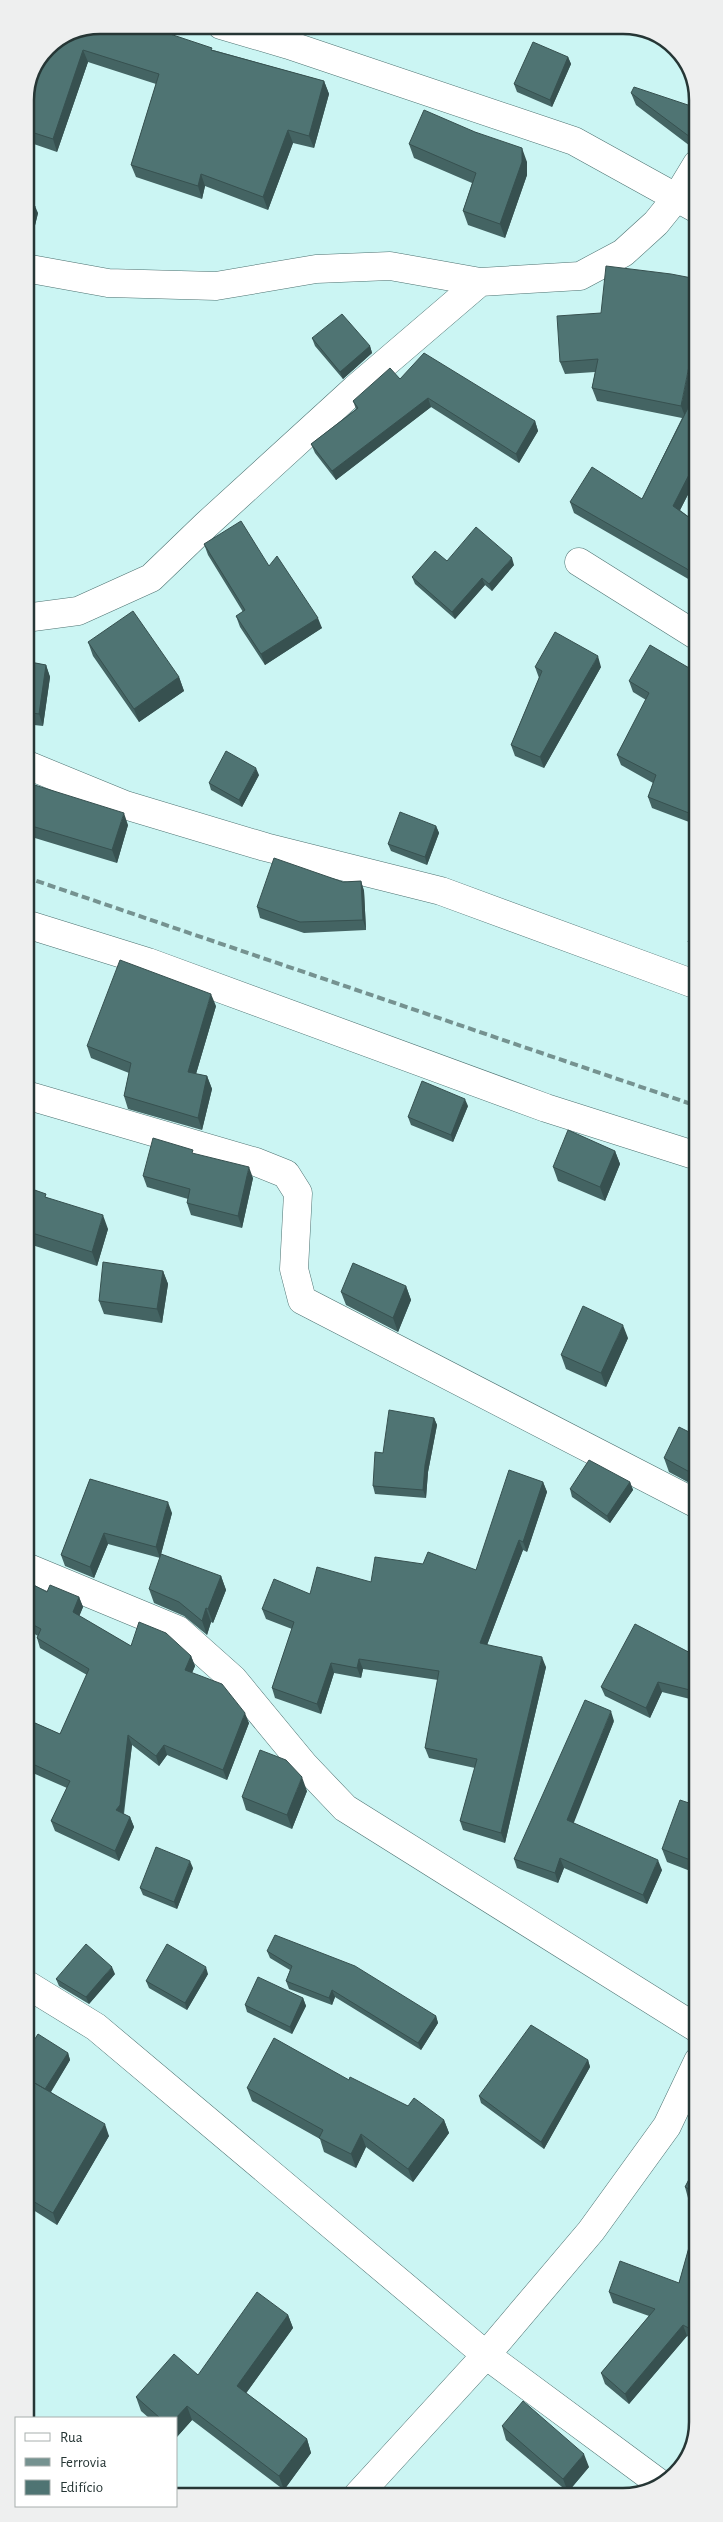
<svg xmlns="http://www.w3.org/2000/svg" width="723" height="2522" viewBox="0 0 723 2522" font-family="'Alegreya Sans',sans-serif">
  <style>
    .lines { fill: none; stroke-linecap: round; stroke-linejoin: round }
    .minor-casing { stroke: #4d7271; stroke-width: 29 }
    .minor { stroke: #fff; stroke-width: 28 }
    .rail { stroke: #759290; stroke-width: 4; stroke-dasharray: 8 4; stroke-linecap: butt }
    .wall { fill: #446463 }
    .shaded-wall { fill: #375150 }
    .building { fill: #4f7473; stroke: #375150 }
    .rim { fill: none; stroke: #263635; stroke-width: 2.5 }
  </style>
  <rect width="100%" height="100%" fill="#cbf5f3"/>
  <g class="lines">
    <g class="minor-casing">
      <path id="minor" d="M221,25L289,45L574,141L697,209
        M25,268L108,283L216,286L316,269L390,266L480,282L580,276L623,253L656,223L677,197L697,164
        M579,562L697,636
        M25,618L78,611L151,578L206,525L355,389L480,282
        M25,764L125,805L265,847L441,891L697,985
        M26,924L148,962L546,1108L697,1156
        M26,1095L256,1162L286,1174L298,1193L294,1269L302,1300L697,1504
        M26,1567L178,1630L233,1679L304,1765L345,1808L698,2029
        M26,1984L96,2027L486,2355L659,2483
        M357,2496L486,2355L591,2231L667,2126L698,2061"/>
    </g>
    <use href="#minor" class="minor"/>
    <path class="rail" d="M25,877L697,1106"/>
  </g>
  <path class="wall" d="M47,47L213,50L324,81L329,94L314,148L293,143L268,210L205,186L202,199L136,177L131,165L156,84L88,62L57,152L25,141V99Z
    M568,57L571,64L552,107L517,92L514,84Z
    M631,93L697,108V149H694L636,105Z
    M475,132L527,162V175L505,238L468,225L463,211L472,183L414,158L409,144Z
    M25,203L38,213L29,250L25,249Z
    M601,313L688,407L697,408V477L680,510L697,523V584L690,580L574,513L570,502L642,499L682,418L597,401L592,388L595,372L565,374L560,362Z
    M312,338L370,346L372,353L343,379L315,346Z
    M400,379L535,421L538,431L519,463L431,407L336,480L315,453L311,444L356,409L353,401Z
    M204,544L269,566L322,628L265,665L240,627L236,616L243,612L208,555Z
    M447,561L514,565L492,591L485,585L455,619L415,584L412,577Z
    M88,642L179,677L184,691L139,722L93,656Z
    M25,661L46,665L50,677L43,726L25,724Z
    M535,667H601L544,768L515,756L511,745L539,678Z
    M697,675V825L652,808L648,797L653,783L621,765L617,755L646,700L633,692L629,681Z
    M259,775L242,807L211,790L209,783Z
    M25,782L128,825L117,863L25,835Z
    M436,826L439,833L427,865L391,851L388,844Z
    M361,881L364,891L366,930L304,933L260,918L257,907L343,882Z
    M697,923V958L693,956L688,942Z
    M216,1006L196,1074L207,1076L212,1089L202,1130L128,1109L124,1096L129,1073L91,1058L87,1046Z
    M468,1106L453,1142L411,1125L408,1117Z
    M615,1151L620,1164L605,1201L558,1181L553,1167Z
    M194,1154L253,1178L242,1228L191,1215L187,1203L188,1199L147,1187L143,1176Z
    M26,1187L108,1229L97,1266L29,1244L26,1252Z
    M163,1271L168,1284L162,1323L104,1314L99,1301Z
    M406,1286L411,1300L398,1332L346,1305L341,1292Z
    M628,1338L606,1387L566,1369L561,1355Z
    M434,1418L437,1425L428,1472L426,1498L375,1494L373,1486L383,1453Z
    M697,1436V1487L669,1472L664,1458Z
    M90,1479L172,1513L160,1558L108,1544L94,1578L65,1566L61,1555Z
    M543,1482L547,1492L527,1552L523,1550L487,1645L546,1667L505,1843L463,1830L460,1821L475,1768L429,1758L425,1748L438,1680L363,1669L361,1678L334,1673L321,1714L275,1698L272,1688L292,1629L266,1619L262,1609L310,1594L371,1582L423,1564L476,1570Z
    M630,1482L633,1490L610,1523L572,1497L570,1489Z
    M221,1576L226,1590L213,1623L211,1622L207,1635L184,1616L154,1603L149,1589Z
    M26,1581L47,1592L79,1597L83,1607L79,1616L131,1646L191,1656L195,1666L192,1673L249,1723L227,1780L167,1755L159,1766L132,1745L124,1814L130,1817L134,1827L119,1861L55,1831L51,1821L67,1788L26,1770V1719L60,1734L87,1675L40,1648L37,1638L38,1636L26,1629Z
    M698,1657V1701L662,1692L650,1718L605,1696L601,1687Z
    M614,1721L573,1823L662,1870L647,1904L564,1868L558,1883L517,1868L514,1859Z
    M307,1791L292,1829L246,1810L242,1797Z
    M698,1806V1874L667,1862L662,1849Z
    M193,1868L177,1909L143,1895L140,1888Z
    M267,1951L436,2016L438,2023L421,2050L335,1997L332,2005L289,1989L286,1981L290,1970L270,1958Z
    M115,1974L89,2004L59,1986L56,1979Z
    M208,1974L187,2010L149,1988L146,1981Z
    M303,1998L306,2006L292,2034L247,2012L245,2005Z
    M26,2053H68L70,2060L51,2092L109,2136L57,2225L30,2208L26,2198V2192L30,2179L26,2177Z
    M588,2060L590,2067L544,2149L481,2103L479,2096Z
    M349,2080L408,2106L444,2120L449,2133L413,2182L366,2147L356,2168L324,2152L320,2139L252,2101L247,2088Z
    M698,2162V2203L688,2198L685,2187Z
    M698,2215V2342L687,2336L629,2404L605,2384L601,2373L649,2316L613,2303L609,2292L679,2283Z
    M288,2315L293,2328L246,2393L307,2439L311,2453L284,2490L192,2420L176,2438V2418H149L141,2411L136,2397L198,2375Z
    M502,2426L589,2467L568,2492L506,2440Z"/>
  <path class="shaded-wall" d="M83,50L88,62L57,152L53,139Z
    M568,57L571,64L552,107L550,100Z
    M324,81L329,94L314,148L309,136Z
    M288,130L293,143L268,210L263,197Z
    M522,148L527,162V175L505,238L500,224Z
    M201,174L205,186L202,199L198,186Z
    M35,206L38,213L29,250L27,242Z
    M697,326V362L686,419L681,406Z
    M370,346L372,353L343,379L340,372Z
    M428,398L431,407L336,480L332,471Z
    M535,421L538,431L519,463L516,454Z
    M697,459V477L677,516L673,506Z
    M512,558L514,565L492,591L489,584Z
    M482,578L485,585L455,619L452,612Z
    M318,618L322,628L265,665L261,654Z
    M598,656L601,667L544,768L540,757Z
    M46,665L50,677L43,726L39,714Z
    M696,672L697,675V687L692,677Z
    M179,677L184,691L139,722L134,709Z
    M697,757V774L691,765Z
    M256,768L259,775L242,807L239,800Z
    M697,808V822L694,815Z
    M124,813L128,825L117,863L112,850Z
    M436,826L439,833L427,865L425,857Z
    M361,881L364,891L366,930L363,920Z
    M211,994L216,1006L193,1084L188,1072Z
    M207,1076L212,1089L202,1130L198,1118Z
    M465,1099L468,1106L453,1142L451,1135Z
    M615,1151L620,1164L605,1201L600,1187Z
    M249,1167L253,1178L242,1228L238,1216Z
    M103,1215L108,1229L97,1266L92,1252Z
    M26,1235L29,1244L26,1252Z
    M163,1271L168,1284L162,1323L157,1309Z
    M406,1286L411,1300L398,1332L393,1318Z
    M623,1325L628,1338L606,1387L601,1373Z
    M30,1360L34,1370L26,1394V1372Z
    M434,1418L437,1425L428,1472L426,1498L423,1490L425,1465Z
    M543,1482L547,1492L527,1552L523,1542Z
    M630,1482L633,1490L610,1523L607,1516Z
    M168,1502L172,1513L160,1558L156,1547Z
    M104,1533L108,1544L94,1578L90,1567Z
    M519,1540L523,1550L484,1653L480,1643Z
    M221,1576L226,1590L213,1623L208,1609Z
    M79,1597L83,1607L77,1622L73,1612Z
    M206,1608L211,1622L207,1635L202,1621Z
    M191,1656L195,1666L189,1680L185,1670Z
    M542,1657L546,1667L505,1843L501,1833Z
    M359,1659L363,1669L361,1678L357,1668Z
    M331,1663L334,1673L321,1714L317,1704Z
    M658,1682L662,1692L650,1718L646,1708Z
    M611,1711L614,1721L571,1830L567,1820Z
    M245,1713L249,1723L227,1780L223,1770Z
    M128,1735L132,1745L123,1815L116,1810Z
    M164,1745L167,1755L159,1766L156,1756Z
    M302,1777L307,1791L292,1829L287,1815Z
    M130,1817L134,1827L119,1861L115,1851Z
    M560,1858L564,1868L558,1883L555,1873Z
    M658,1860L662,1870L647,1904L643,1895Z
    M190,1861L193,1868L177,1909L174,1902Z
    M112,1967L115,1974L89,2004L86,1997Z
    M206,1967L208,1974L187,2010L185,2003Z
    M332,1990L335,1997L332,2005L329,1998Z
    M303,1998L306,2006L292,2034L290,2027Z
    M436,2016L438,2023L421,2050L418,2043Z
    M68,2053L70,2060L47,2098L44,2091Z
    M588,2060L590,2067L544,2149L541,2142Z
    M444,2120L449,2133L413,2182L408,2169Z
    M105,2124L109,2136L57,2225L53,2213Z
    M361,2134L366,2147L356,2168L351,2154Z
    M288,2315L293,2328L242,2399L237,2386Z
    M683,2325L687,2336L629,2404L625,2394Z
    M187,2406L192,2420L176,2438V2418Z
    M307,2439L311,2453L284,2490L279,2476Z
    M584,2454L589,2467L568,2492L563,2479Z"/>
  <path class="building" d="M99,25H143L212,48L211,50L324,81L309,136L288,130L263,197L201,174L198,186L131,165L159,74L83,50L53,139L25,130V99L47,47Z
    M533,42L568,57L550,100L514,84Z
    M634,87L697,108V138L690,137L631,93Z
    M424,110L475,132L522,148V162L500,224L463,211L476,173L409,144Z
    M25,203L35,206L27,242H25Z
    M606,266L671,274L697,279V326L681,406L592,388L598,359L560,362L557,316L601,313Z
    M342,314L370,346L340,372L312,338Z
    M424,353L535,421L516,454L428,398L332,471L311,444L358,408L353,401L390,368L400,379Z
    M690,404L697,408V459L673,506L697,523V577L687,569L570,502L592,467L642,499Z
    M241,521L269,566L277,556L318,618L261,654L236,616L245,610L204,544Z
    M476,527L512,558L489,584L482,578L452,612L412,577L435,551L447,561Z
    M133,611L179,677L134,709L88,642Z
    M555,632L598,656L540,757L511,745L542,671L535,667Z
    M650,645L696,672L692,677L697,681V757L691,765L697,767V808L694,815L648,797L656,775L617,755L649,693L629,681Z
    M25,661L46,665L39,714L25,712Z
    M226,751L256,768L239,800L209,783Z
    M25,782L124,813L112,850L25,824Z
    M400,812L436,826L425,857L388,844Z
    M274,858L343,882L361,881L363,920L300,922L257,907Z
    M697,923V947L688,942Z
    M120,960L211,994L188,1072L207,1076L198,1118L124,1096L131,1063L87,1046Z
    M422,1081L465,1099L451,1135L408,1117Z
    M568,1130L615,1151L600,1187L553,1167Z
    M153,1138L193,1150L192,1153L249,1167L238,1216L187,1203L190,1189L143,1176Z
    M26,1187L46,1194L45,1197L103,1215L92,1252L26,1231Z
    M103,1262L163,1271L157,1309L99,1301Z
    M353,1263L406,1286L393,1318L341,1292Z
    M583,1306L623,1325L601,1373L561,1355Z
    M26,1359L30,1360L26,1372Z
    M389,1410L434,1418L425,1465L423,1490L373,1486L375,1452L383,1453Z
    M679,1427L697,1436V1476L664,1458Z
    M589,1460L630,1482L607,1516L570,1489Z
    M509,1470L543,1482L523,1542L519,1540L480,1643L542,1657L501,1833L460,1821L477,1759L425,1748L439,1671L359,1659L357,1668L331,1663L317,1704L272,1688L294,1622L262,1609L274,1579L310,1594L317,1567L371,1582L375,1557L423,1564L428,1552L476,1570Z
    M90,1479L168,1502L156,1547L104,1533L90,1567L61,1555Z
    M161,1554L221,1576L208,1609L206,1608L202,1621L179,1602L149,1589Z
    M26,1581L47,1592L50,1585L79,1597L73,1612L131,1646L139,1622L166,1633L191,1656L185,1670L222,1684L245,1713L223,1770L164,1745L156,1756L128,1735L120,1805L116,1810L130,1817L115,1851L51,1821L70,1781L26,1761V1719L60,1734L89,1669L37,1638L41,1629L26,1621Z
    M635,1624L698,1657V1692L658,1682L646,1708L601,1687Z
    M585,1700L611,1711L567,1820L658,1860L643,1895L560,1858L555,1873L514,1859Z
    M260,1750L286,1760L302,1777L287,1815L242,1797Z
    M680,1800L698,1806V1863L662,1849Z
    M156,1847L190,1861L174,1902L140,1888Z
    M275,1935L355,1966L436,2016L418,2043L332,1990L329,1998L286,1981L292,1966L267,1951Z
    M86,1944L112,1967L86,1997L56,1979Z
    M167,1944L206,1967L185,2003L146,1981Z
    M258,1977L303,1998L290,2027L245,2005Z
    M531,2025L588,2060L541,2142L479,2096Z
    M38,2034L68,2053L45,2089L26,2078V2053Z
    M274,2038L349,2080L350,2077L408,2106L414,2098L444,2120L408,2169L361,2134L351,2154L319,2138L323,2130L247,2088Z
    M26,2078L105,2124L53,2213L26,2197L28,2183L34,2172L26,2168Z
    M698,2162V2194L685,2187Z
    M698,2215V2333L683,2325L625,2394L601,2373L655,2309L609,2292L620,2261L679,2283Z
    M257,2292L288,2315L237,2386L307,2439L279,2476L187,2406L176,2418H160L136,2397L174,2354L198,2375Z
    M523,2401L584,2454L563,2479L502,2426Z"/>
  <path d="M0 0H723V2522H0ZM100 34H623A66 66 0 0 1 689 100V2422A66 66 0 0 1 623 2488H100A66 66 0 0 1 34 2422V100A66 66 0 0 1 100 34Z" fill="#eeefef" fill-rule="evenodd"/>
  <path class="rim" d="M100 34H623A66 66 0 0 1 689 100V2422A66 66 0 0 1 623 2488H100A66 66 0 0 1 34 2422V100A66 66 0 0 1 100 34Z"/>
  <rect x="15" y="2417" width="162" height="90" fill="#ffffff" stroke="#a8afae"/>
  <rect x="25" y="2433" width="25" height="8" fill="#ffffff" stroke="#a8afae"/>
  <text x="60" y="2442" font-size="15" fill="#263635">Rua</text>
  <rect x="25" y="2458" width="25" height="8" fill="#759290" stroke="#a8afae"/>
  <text x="60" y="2467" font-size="15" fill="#263635">Ferrovia</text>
  <rect x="25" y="2480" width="25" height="15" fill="#4f7473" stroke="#a8afae"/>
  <text x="60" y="2492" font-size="15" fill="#263635">Edifício</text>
</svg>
